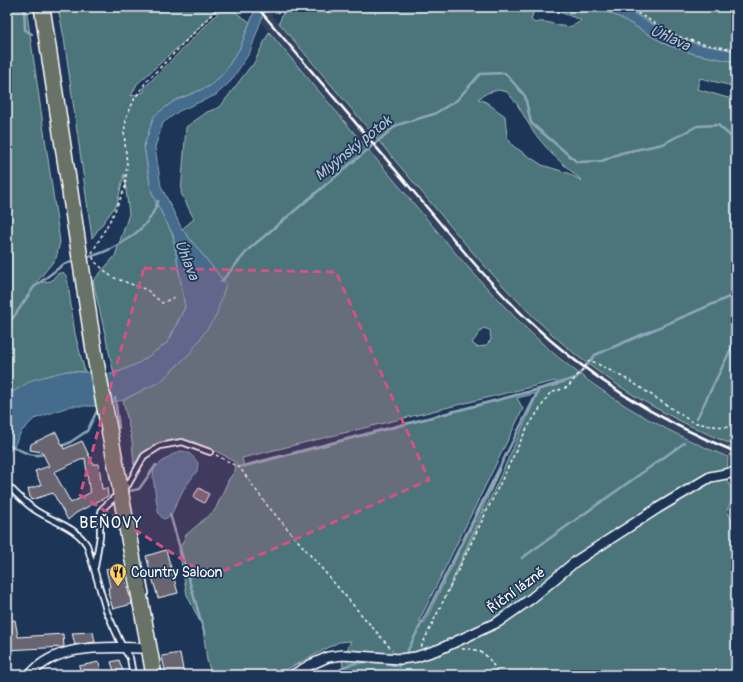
<svg xmlns="http://www.w3.org/2000/svg" width="743" height="682" viewBox="0 0 743 682" font-family="Pangolin,sans-serif">
  <style>
    .built { fill: #33435f }
    .green { fill: #4c757a; stroke: #a6babc; fill-rule: evenodd }
    .water { fill: #456c8d; stroke: #8fa7bb }
    .lines { fill: none; stroke-linecap: round; stroke-linejoin: round }
    .stream { stroke: #8fa7bb; stroke-width: 2.5 }
    .building { fill: #676571; stroke: #fff; fill-rule: evenodd }
    .lane-casing { stroke: #fff; stroke-width: 8 }
    .street-casing { stroke: #fff; stroke-width: 12 }
    .primary-casing { stroke: #fff; stroke-width: 18 }
    .path { stroke: #fff; stroke-width: 1.5; stroke-dasharray: 3 3; stroke-linecap: butt }
    .lane { stroke: #1d3557; stroke-width: 4.5 }
    .street { stroke: #1d3557; stroke-width: 9 }
    .primary { stroke: #697266; stroke-width: 15 }
    .rail { stroke: #fff; stroke-width: 2.5 }
    .primary-bridge-casing { stroke: #fff; stroke-width: 18; stroke-linecap: butt }
    .primary-bridge { stroke: #697266; stroke-width: 15 }
    .marked { fill: #d15284; fill-opacity: 0.2; stroke: #d15284; stroke-width: 3; stroke-dasharray: 8 5; stroke-linejoin: round }
    .labels { text-anchor: middle; stroke-width: 3.5; stroke-linejoin: round; paint-order: stroke }
    .poi-label { font-size: 14px; fill: #fff; stroke: #1d3557; text-anchor: start }
    .street-label { font-size: 14px; fill: #fff; stroke: #1d3557 }
    .water-label { font-size: 15px; font-style: italic; fill: #b5c4d1; stroke: #1d3557 }
    .quarter-label { font-size: 16px; letter-spacing: 1px; fill: #fff; stroke: #1d3557 }
  </style>
  <rect width="100%" height="100%" fill="#1d3557"/>
  <filter id="ink" filterUnits="userSpaceOnUse"><feTurbulence type="fractalNoise" baseFrequency=".025" numOctaves="2"/><feDisplacementMap in="SourceGraphic" scale="8" xChannelSelector="R" yChannelSelector="G"/><feConvolveMatrix kernelMatrix="1 2 1 2 8 2 1 2 1" color-interpolation-filters="sRGB"/></filter>
  <g filter="url(#ink)">
    <path class="built" d="M248,7H265L468,247L494,276L540,323L580,358L624,389L659,410L736,446V460L691,440L653,422L617,400L572,368L531,333L484,285L458,256Z"/>
    <path class="green" d="M7,7H26L60,242L56,258L36,283L51,281L57,274L63,272L67,277L75,334L85,372L66,371L8,409L7,411Z
      M58,7H217L196,31L137,84L131,96L144,92V88L224,7H237L235,12L250,22L240,48L223,74L210,86L174,101L154,117L144,146L151,189L155,200L173,235L185,307L167,343L139,363L114,374L93,281L115,256L129,214L124,174L117,204L92,238L64,38Z
      M280,7H535L531,20L535,23C550,17 566,36 581,20L546,7H596L621,18L667,45L695,54L736,62V87L700,78L697,89L728,98L736,93V446C681,424 627,395 580,358C539,325 503,287 468,247L279,23L283,13ZM498,90L507,92L517,104L534,133L552,154L582,181L568,173L542,165L513,146L507,137L505,116L486,102L478,99L487,93Z
      M622,7H736V51L697,44L672,35Z
      M269,32L458,256C494,296 530,336 573,369C620,406 673,435 728,457L727,481L735,494L727,510L736,531V675H345L342,661L351,641L339,642L276,675H212L207,661L203,628L187,595L179,550L186,535L215,510L229,479L235,471L236,463L222,454L194,442L175,439L153,447L142,455L134,465L132,441L123,400L161,381L191,352L226,284L182,229L194,219L181,193L186,127L207,112L220,107L250,67L253,65ZM483,328L490,330L491,340L485,346L477,347L472,343ZM555,381L558,385L244,467L242,458ZM538,393L447,593L500,469L424,623L419,621L523,409L517,398Z"/>
    <path class="water" d="M256,7H269L263,15L250,52L231,81L216,95L179,111L163,123L155,147L161,186L182,229L226,284L216,316L191,352L161,381L123,400L98,406H71L34,419L21,432L13,448L7,453L8,395L32,380L66,371L114,374L139,363L167,343L171,337L185,307L173,235L155,200L151,189L144,146L154,116L174,101L210,86L223,74L240,48Z
      M596,7H622L672,35L697,44L736,51V62L695,54L667,45L621,18Z
      M180,451C189,451 193,456 198,463L197,471L183,490L170,517L163,519L159,514L158,511L153,477L154,468L170,456Z"/>
    <g class="lines">
      <path class="stream" d="M24,7L25,30L32,34
        M85,258C107,253 136,238 150,218C153,213 156,207 158,201
        M221,282L249,249L397,125L434,114L457,100L480,74L505,73L525,96L531,123L577,162L602,161L621,153L663,144L697,126L718,125L736,141
        M7,323L13,318L34,287L64,264L76,261
        M115,398L119,428
        M697,418L736,339
        M11,446C22,451 34,459 46,453
        M59,447L69,443L87,431L99,407
        M239,467L539,389L576,378L595,355L736,294
        M125,492L139,489L156,465
        M170,514L205,635
        M522,558L684,443
        M406,654L539,389
        M381,662L399,666
        M336,675C343,662 361,663 375,661"/>
    </g>
    <path class="building" d="M56,432L64,449L82,441L93,464H99L102,489L107,488L108,496L76,513L68,520L53,493L31,500L28,489L41,485L35,471L49,466L42,452L30,450L31,444ZM85,458L89,488L91,492L71,503L54,472Z
      M199,488L209,494L204,503L193,497Z
      M166,550L178,593L158,598L146,556Z
      M121,565L132,604L113,609L108,593H109L108,588L110,587L106,569Z
      M15,620L18,637L63,634L64,647L7,650V621Z
      M93,632L95,642L75,645L72,633Z
      M180,653L184,675H166L162,656Z
      M119,660L123,671L115,674L111,662Z
      M99,662L102,675H81L79,666Z"/>
    <g class="lines">
      <g class="lane-casing">
        <path id="lane" d="M7,485C16,493 25,503 35,510C53,522 75,526 87,545L106,610L123,648L130,658L133,675
          M124,489L128,485L144,456L160,446L182,442L210,452
          M95,567L100,536V517L102,509L118,494
          M142,573L146,593"/>
      </g>
      <g class="street-casing">
        <path id="street" d="M30,675C58,641 110,648 149,648
          M293,675L310,665L328,657L343,655L400,659L416,657L440,649L498,622L532,598L576,561L658,508L710,477L736,472"/>
      </g>
      <g class="primary-casing">
        <path id="primary" d="M42,7L95,357L120,486
          M121,495L154,675"/>
      </g>
      <path class="path" d="M627,7L677,36L703,44L736,50
        M92,253L113,215L125,188L127,165L124,132L127,115L135,98L146,82L219,7
        M93,257L94,261L112,277L147,290L162,303L177,296
        M216,455L240,468L267,505L392,650
        M421,647L526,430L550,393L568,387L590,360L632,382L692,422L711,426L730,427L736,429
        M462,649C484,648 489,657 499,675"/>
      <use href="#lane" class="lane"/>
      <use href="#street" class="street"/>
      <use href="#primary" class="primary"/>
      <path class="rail" d="M257,7C307,66 358,125 408,185C446,230 484,278 527,319C588,377 658,421 736,452"/>
      <g class="primary-bridge-casing">
        <path id="primary-bridge" d="M120,486L121,495"/>
      </g>
      <use href="#primary-bridge" class="primary-bridge"/>
    </g>
  </g>
  <path class="marked" d="M144,268L336,272L429,480L210,577L80,495Z"/>
  <defs>
    <g id="restaurant-pin" transform="scale(0.9)"><path d="M0 17L-7.5 6A9.5 9.5 0 1 1 7.5 6Z" fill="#ffd166" stroke="#1d3557"/><path d="M-5-6h1v4h1v-4h1v4h1v-4h1v5L-1.5 .5V6h-2V.5L-5-1ZM5-6V6H3V1.5H1.5Q1.5-4 5-6Z" fill="#111"/></g>
  </defs>
  <g fill-rule="evenodd">
    <use href="#restaurant-pin" x="118" y="572"/>
  </g>
  <g class="labels">
    <g class="poi-label">
      <text x="131" y="577">Country Saloon</text>
    </g>
    <g class="street-label">
      <text transform="translate(516 590) rotate(-36)" y="5">Říční lázně</text>
    </g>
    <g class="water-label">
      <text transform="translate(670 38) rotate(24)" y="5">Úhlava</text>
      <text transform="translate(353 148) rotate(-39)" y="5">Mlyýnský potok</text>
      <text transform="translate(187 260) rotate(68)" y="5">Úhlava</text>
    </g>
    <g class="quarter-label">
      <text x="111" y="528">BEŇOVY</text>
    </g>
  </g>
  <rect width="743" height="682" fill="none" stroke="#1d3557" stroke-width="24"/>
  <rect x="12" y="12" width="719" height="658" fill="none" stroke="#fff" stroke-width="1.5" filter="url(#ink)"/>
</svg>
